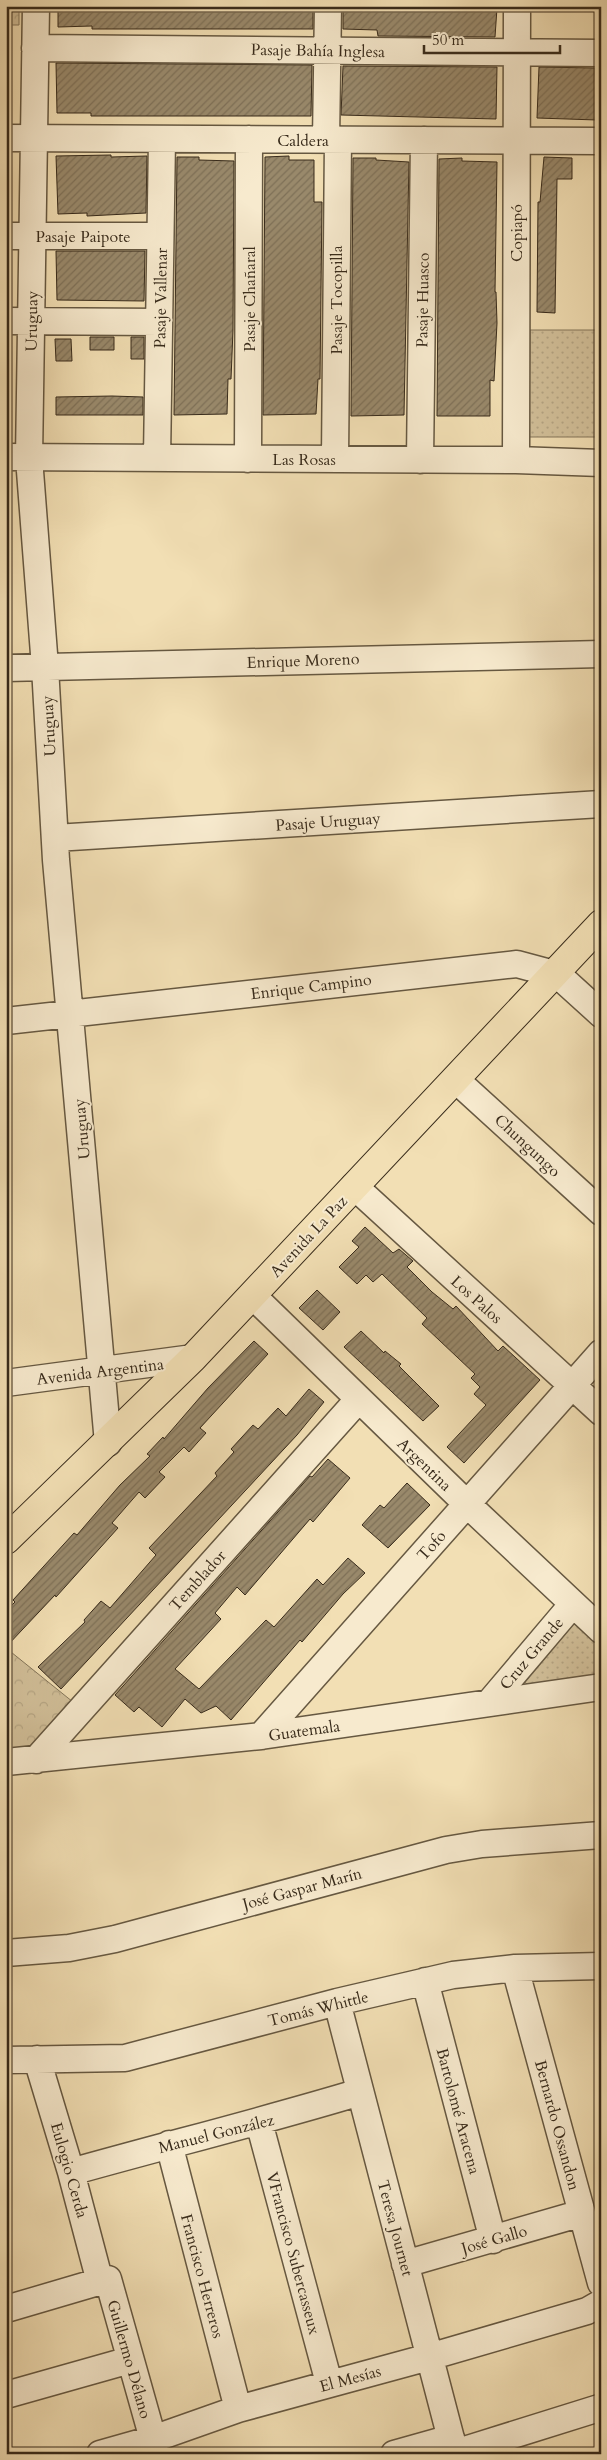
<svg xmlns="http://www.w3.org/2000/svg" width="607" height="2460" viewBox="0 0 607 2460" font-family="Cardo,serif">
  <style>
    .grass { fill: url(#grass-dots); stroke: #85765a }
    .forest { fill: url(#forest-crowns); stroke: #85765a }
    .pitch { fill: #d2c09a; stroke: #85765a }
    .building { fill: url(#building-hatch); stroke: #382b1b }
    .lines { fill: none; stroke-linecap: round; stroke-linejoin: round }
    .minor-casing { stroke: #665841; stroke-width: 29 }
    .major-casing { stroke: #382b1b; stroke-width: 30 }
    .minor { stroke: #f7eace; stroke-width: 26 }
    .major { stroke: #f2dfb4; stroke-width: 28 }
    .labels { text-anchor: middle; stroke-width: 4; stroke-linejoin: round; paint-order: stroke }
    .street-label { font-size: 16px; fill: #382b1b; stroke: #f7eace }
  </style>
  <defs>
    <pattern id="grass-dots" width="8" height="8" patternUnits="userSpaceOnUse" patternTransform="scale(1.25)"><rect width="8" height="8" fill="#d2c09a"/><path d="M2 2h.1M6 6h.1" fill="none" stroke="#b5a584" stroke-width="1.8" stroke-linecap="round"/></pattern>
    <pattern id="forest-crowns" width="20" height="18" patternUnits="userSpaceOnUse" patternTransform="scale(1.25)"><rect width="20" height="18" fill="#d2c09a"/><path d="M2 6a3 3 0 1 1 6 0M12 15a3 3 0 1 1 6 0" fill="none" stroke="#b5a584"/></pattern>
    <pattern id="building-hatch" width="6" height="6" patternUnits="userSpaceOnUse" patternTransform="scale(1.25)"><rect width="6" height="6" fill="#99896b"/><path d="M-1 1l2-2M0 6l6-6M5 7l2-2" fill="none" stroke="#7e7057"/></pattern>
  </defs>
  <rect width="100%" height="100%" fill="#f2dfb4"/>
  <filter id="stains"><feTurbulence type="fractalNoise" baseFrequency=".004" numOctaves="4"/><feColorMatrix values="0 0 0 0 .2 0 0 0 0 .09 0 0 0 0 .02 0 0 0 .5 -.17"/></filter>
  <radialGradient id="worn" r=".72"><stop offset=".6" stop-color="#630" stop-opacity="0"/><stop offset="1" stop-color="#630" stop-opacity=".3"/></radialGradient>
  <path class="grass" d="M530,330H601V437H529Z
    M575,1622L601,1644V1677L532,1687L524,1682L567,1625Z"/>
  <path class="forest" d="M6,6H19V25H6Z
    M6,1648L73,1702L27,1750L6,1751Z"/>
  <path class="pitch" d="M6,31H9L8,78H6Z"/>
  <path class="building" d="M58,6L243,7L313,9V29H92V26L58,27Z
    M343,6L497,8L495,37L378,36L377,30L343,29Z
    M56,63L312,65L311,116H91V113H57Z
    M343,66L497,67L496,119L341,115Z
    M539,67L595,68L597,120L537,118Z
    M111,155V157L147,156L146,213L87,216V213L58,214L56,156Z
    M289,156V160H314V202H322L320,379H318L316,414L263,415L265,157Z
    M177,157H199V160L234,161L233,330L231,379H228L227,414L174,415Z
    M544,157L572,158V179H557L555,313L537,312L538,202H540Z
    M353,158H376V160L409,162L404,415L351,416Z
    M462,158V161L497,162L495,292H496L497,323L494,381L490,380V416H437L439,159Z
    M56,251H145L144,301L57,300Z
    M90,337H114V350H90Z
    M131,337H144V359H131Z
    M55,339H71L72,361H56Z
    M112,396L143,397V415H56V397Z
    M365,1227L393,1253L399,1249L413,1261L407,1267L432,1292L453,1309L456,1306L498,1351L503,1346L540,1380L464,1463L447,1447L486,1405L474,1394L480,1387L471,1378L475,1374L422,1324L427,1318L382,1274L373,1282L366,1275L357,1284L339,1267L359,1247L352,1241Z
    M317,1290L340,1312L323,1330L299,1308Z
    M361,1331L384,1353L385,1351L401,1364L399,1366L439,1406L423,1421L344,1347Z
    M254,1341L268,1354L200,1428L206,1433L189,1452L184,1447L159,1472L165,1477L145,1498L139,1492L112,1523L118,1528L56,1597L55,1595L6,1647V1611L15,1602L13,1600L74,1533L77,1535L120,1485L150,1456L147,1454L163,1437L164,1439L208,1388Z
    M309,1389L324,1402L297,1435L61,1689L38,1667L85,1622L84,1620L101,1601L110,1608L156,1555L149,1548L217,1476L215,1473L234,1452L231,1449L253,1425L258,1429L278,1408L286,1416Z
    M328,1459L350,1478L313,1522L310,1519L245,1595L237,1587L215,1613L221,1619L175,1669L199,1689L266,1620L274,1627L317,1579L323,1585L348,1558L365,1573L343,1594L302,1642L300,1640L231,1720L216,1706L201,1713L185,1699L162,1727L139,1707L134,1712L115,1695L310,1476L312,1477Z
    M407,1483L430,1505L388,1548L362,1525L380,1505L384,1508Z"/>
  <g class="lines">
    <g class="minor-casing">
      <path id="minor" d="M36,6L29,458L45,667L56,860L108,1443
        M35,48L601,53
        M6,138L601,141
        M326,140L328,6
        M6,236H160
        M6,321L159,322
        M6,457L516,460L601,463
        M157,458L162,139
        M248,459L249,139
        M335,459L338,140
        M420,460L424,140
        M516,460L517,6
        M6,668L601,654
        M55,838L601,804
        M6,1021L517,964L558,975L601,1014
        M455,1079L601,1212
        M354,1186L601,1412
        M253,1296L467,1504L601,1630
        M6,1383L193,1358
        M490,1702L572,1605
        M261,1736L601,1353
        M36,1760L358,1400
        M6,1762L261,1736L601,1687
        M6,1953L69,1948L115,1939L446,1850L482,1844L601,1835
        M515,1968L601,2283
        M425,1981L493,2240
        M337,2002L455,2454
        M37,2059L71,2172L100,2282
        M6,2060L125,2058L337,2002L453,1975L515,1968L601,1966
        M259,2122L329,2383
        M169,2144L238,2409
        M71,2172C167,2145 264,2121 360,2092
        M405,2264L582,2213
        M6,2309L108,2279L153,2439
        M6,2395L130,2360
        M455,2453L599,2408
        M100,2454L153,2439L238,2409L429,2357L587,2311L601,2303
        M394,2454L451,2438"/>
    </g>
    <g class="major-casing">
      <path id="major" d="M6,1540L193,1358L601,924"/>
    </g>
    <use href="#minor" class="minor"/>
    <use href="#major" class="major"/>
  </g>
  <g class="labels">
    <g class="street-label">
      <text transform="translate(318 50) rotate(1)" y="6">Pasaje Bahía Inglesa</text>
      <text x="303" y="146">Caldera</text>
      <text transform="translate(516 233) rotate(-90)" y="6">Copiapó</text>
      <text x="83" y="242">Pasaje Paipote</text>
      <text transform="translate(160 298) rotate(-89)" y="6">Pasaje Vallenar</text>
      <text transform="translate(249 299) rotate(-90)" y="6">Pasaje Chañaral</text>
      <text transform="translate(336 300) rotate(-90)" y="6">Pasaje Tocopilla</text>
      <text transform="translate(422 300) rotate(-89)" y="6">Pasaje Huasco</text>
      <text transform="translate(31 321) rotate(-89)" y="6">Uruguay</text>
      <text x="304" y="465">Las Rosas</text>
      <text transform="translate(303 660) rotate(-2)" y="6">Enrique Moreno</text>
      <text transform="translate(48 726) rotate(-93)" y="6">Uruguay</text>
      <text transform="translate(328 821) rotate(-4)" y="6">Pasaje Uruguay</text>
      <text transform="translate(311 986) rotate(-7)" y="6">Enrique Campino</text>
      <text transform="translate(81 1129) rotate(-95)" y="6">Uruguay</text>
      <text transform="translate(528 1145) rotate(43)" y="6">Chungungo</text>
      <text transform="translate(308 1236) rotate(-47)" y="6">Avenida La Paz</text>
      <text transform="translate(477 1299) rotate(42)" y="6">Los Palos</text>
      <text transform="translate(100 1371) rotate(-7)" y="6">Avenida Argentina</text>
      <text transform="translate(425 1464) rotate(44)" y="6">Argentina</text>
      <text transform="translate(431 1545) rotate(-48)" y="6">Tofo</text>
      <text transform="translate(197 1580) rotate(-48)" y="6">Temblador</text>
      <text transform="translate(531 1653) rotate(-50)" y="6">Cruz Grande</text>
      <text transform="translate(304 1730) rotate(-8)" y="6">Guatemala</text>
      <text transform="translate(302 1888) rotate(-15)" y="6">José Gaspar Marín</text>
      <text transform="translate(318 2008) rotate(-14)" y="6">Tomás Whittle</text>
      <text transform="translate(459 2111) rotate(75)" y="6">Bartolomé Aracena</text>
      <text transform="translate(558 2125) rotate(75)" y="6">Bernardo Ossandon</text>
      <text transform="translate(216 2133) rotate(-14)" y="6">Manuel González</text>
      <text transform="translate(70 2170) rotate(74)" y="6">Eulogio Cerda</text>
      <text transform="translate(396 2228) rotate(75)" y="6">Teresa Journet</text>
      <text transform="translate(494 2239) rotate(-16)" y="6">José Gallo</text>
      <text transform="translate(294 2253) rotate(75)" y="6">VFrancisco Subercasseux</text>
      <text transform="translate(203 2276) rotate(75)" y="6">Francisco Herreros</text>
      <text transform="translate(130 2359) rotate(74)" y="6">Guillermo Délano</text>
      <text transform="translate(350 2378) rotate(-15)" y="6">El Mesías</text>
    </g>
  </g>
  <rect width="607" height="2460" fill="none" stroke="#f2dfb4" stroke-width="25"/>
  <rect x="8" y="8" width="592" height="2445" fill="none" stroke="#382b1b" stroke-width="2.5"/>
  <rect x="12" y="12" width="582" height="2435" fill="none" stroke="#382b1b"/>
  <path d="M424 45v8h136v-8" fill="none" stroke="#382b1b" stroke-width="2.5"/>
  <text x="432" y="45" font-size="15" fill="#382b1b" stroke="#f7eace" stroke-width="4" paint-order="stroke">50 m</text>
  <rect width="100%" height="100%" filter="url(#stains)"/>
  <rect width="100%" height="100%" fill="url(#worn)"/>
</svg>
